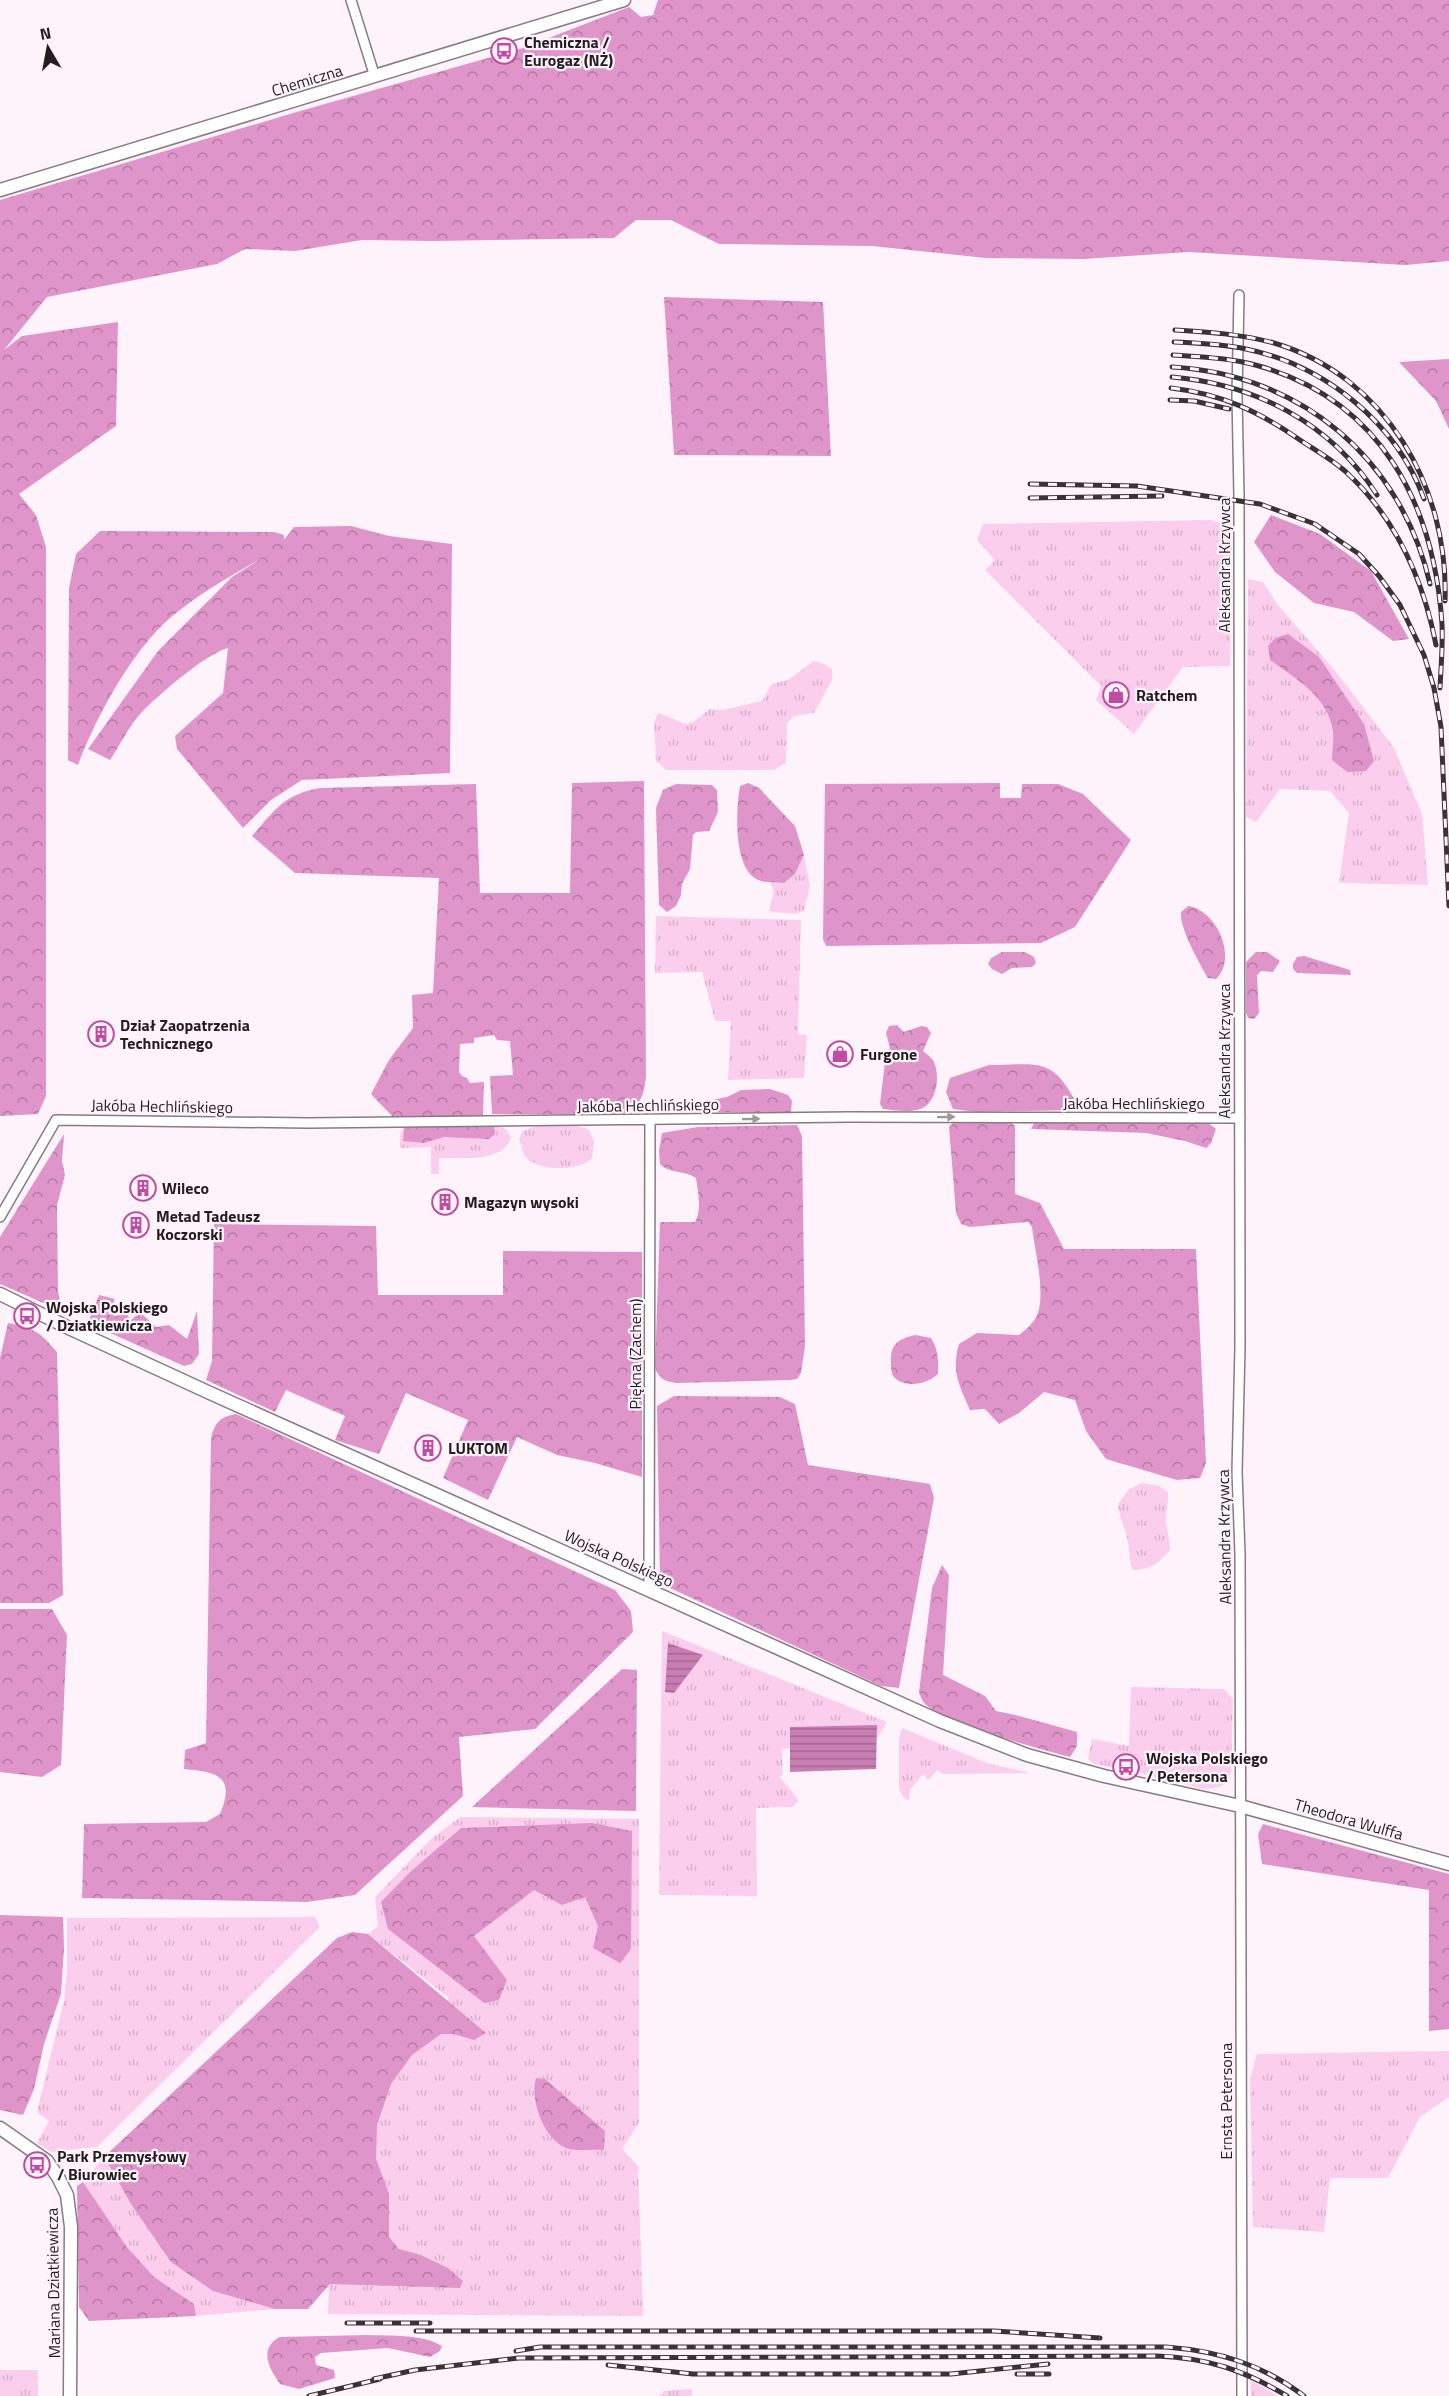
<svg xmlns="http://www.w3.org/2000/svg" width="1449" height="2396" viewBox="0 0 1449 2396" font-family="'Titillium Web',sans-serif">
  <style>
    .grass { fill: url(#grass-tufts) }
    .forest { fill: url(#forest-crowns) }
    .water { fill: url(#water-rules) }
    .lines { fill: none; stroke-linecap: round; stroke-linejoin: round }
    .minor-casing { stroke: #897a84; stroke-width: 12 }
    .tertiary-casing { stroke: #897a84; stroke-width: 15 }
    .minor { stroke: #fff; stroke-width: 9 }
    .tertiary { stroke: #fff; stroke-width: 12 }
    .rail-casing { stroke: #3a3336; stroke-width: 5 }
    .rail { stroke: #fef3fa; stroke-width: 3; stroke-dasharray: 9; stroke-linecap: butt }
    .oneway { fill: #9c999b }
    .labels { text-anchor: middle; stroke-width: 4.5; stroke-linejoin: round; paint-order: stroke }
    .poi-label { font-size: 16px; font-weight: bold; fill: #231d20; stroke: #fef3fa; text-anchor: start }
    .street-label { font-size: 16px; fill: #231d20; stroke: #fef3fa }
  </style>
  <defs>
    <pattern id="grass-tufts" width="24" height="20" patternUnits="userSpaceOnUse" patternTransform="scale(1.5)"><rect width="24" height="20" fill="#fcceed"/><path d="M3 7l-1-3M5 7V3M7 7l1-3M15 17l-1-3M17 17v-4M19 17l1-3" fill="none" stroke="#d8b0cb"/></pattern>
    <pattern id="forest-crowns" width="20" height="18" patternUnits="userSpaceOnUse" patternTransform="scale(1.5)"><rect width="20" height="18" fill="#e095ca"/><path d="M2 6a3 3 0 1 1 6 0M12 15a3 3 0 1 1 6 0" fill="none" stroke="#b579a4"/></pattern>
    <pattern id="water-rules" width="6" height="5" patternUnits="userSpaceOnUse" patternTransform="scale(1.5)"><rect width="6" height="5" fill="#c87eb2"/><path d="M0 2.5h6" fill="none" stroke="#a26790"/></pattern>
  </defs>
  <rect width="100%" height="100%" fill="#fef3fa"/>
  <path class="grass" d="M1211,520L1223,525L1232,538L1230,666L1183,667L1134,734L1096,700L1101,686L985,570L995,560L977,540L983,524Z
    M1248,579L1263,582L1278,605L1337,673L1394,748L1422,814L1428,885L1339,883L1349,813L1330,791L1280,789L1256,822L1246,817Z
    M814,661L825,664L832,670V680L814,713L794,716L787,723L786,763L774,770H666L656,761L654,722L658,713C666,714 683,726 690,723C697,721 704,712 710,709L722,710L762,701L772,684L788,680Z
    M804,855L810,886L804,911L795,914L769,911L774,890L770,882H784L795,874Z
    M656,916L801,920L798,1034L807,1035L804,1078L728,1080L731,1021H715L702,972L655,973Z
    M538,1125H575L585,1128L589,1130L594,1141L592,1158C579,1172 537,1172 525,1156C522,1151 521,1144 519,1138L523,1131Z
    M410,1126H499L507,1130L511,1138C501,1164 463,1157 439,1158V1174H431V1147L400,1148C400,1138 398,1129 410,1126Z
    M1142,1483L1159,1486L1168,1492C1169,1502 1166,1511 1166,1521C1167,1531 1170,1540 1170,1550C1160,1563 1149,1570 1133,1570C1128,1559 1130,1549 1127,1537C1124,1526 1119,1516 1118,1504L1129,1489Z
    M662,1631L887,1722L877,1739V1726L790,1727V1748L782,1749L783,1775L779,1776L796,1796L798,1801L793,1807L756,1808L757,1896L659,1895Z
    M1131,1687L1224,1689L1233,1699L1231,1772L1227,1782L1220,1787L1204,1789L1140,1773L1129,1760L1117,1758L1115,1768L1094,1764L1088,1759L1092,1739L1129,1746Z
    M902,1728L987,1763L1030,1773L942,1774L938,1770L928,1780L923,1774L910,1790L909,1800C903,1799 901,1794 899,1788V1738Z
    M460,1817L639,1819V2123L622,2149L638,2166L643,2316L328,2314L335,2139L449,1998L368,1934L378,1926L375,1897L430,1840Z
    M315,1917L320,1927L97,2147L51,2152L37,2143L49,2121L37,2112L64,2000L67,1972V1918Z
    M1449,2051V2097L1420,2117L1388,2178H1330L1324,2232L1253,2227L1250,2079L1257,2054Z
    M104,2157L131,2204L213,2291L275,2309L196,2316L193,2304L154,2278L127,2247L83,2182Z
    M0,2370H38V2396H0Z
    M1251,2380L1278,2396H1251Z
    M692,2389V2396H659L664,2391Z"/>
  <path class="forest" d="M658,0H1449V261L1405,265L1189,252L1083,259L986,258L872,246L719,244L671,220H636L614,238L434,241L362,240L295,251L245,249L217,264L47,297L4,350L22,336L118,322L116,426L19,494L36,515L46,547V1096L38,1114L0,1116V200L300,111L520,49L629,7L641,17L653,15Z
    M664,297L823,302L831,456L674,455Z
    M1449,359V429L1436,401L1399,362Z
    M1271,515L1320,534L1371,571L1409,639L1393,641L1354,612L1314,603L1275,572L1254,542Z
    M351,526L389,536L452,544L450,773L302,780L271,800L243,828L177,749L175,736L223,693L228,648C207,653 157,696 141,713C129,726 120,745 110,760L88,749L158,651L232,577L262,558C230,576 198,594 170,618C131,652 96,717 78,765L68,760L69,588L76,554L100,531L274,532L284,535V540L294,527Z
    M1288,634L1319,657L1364,724L1374,761L1366,771L1347,772L1332,760C1332,751 1334,741 1333,732C1329,697 1296,679 1270,660L1268,646L1275,638Z
    M644,781L646,1076C644,1095 641,1106 623,1114H492L490,1076L513,1075L510,1041L497,1040L494,1035L474,1038V1043L460,1044L459,1072L462,1076L467,1078L470,1083L484,1082L483,1116H392L371,1094L389,1060L413,1028L412,995L433,993L439,878L295,873L252,836C276,809 283,795 320,788L476,784L480,893H570L572,783Z
    M748,783L759,788L795,826L804,855L795,874L784,883C777,882 767,883 761,881C732,873 736,809 740,786Z
    M1000,783V798H1021L1022,784H1058L1083,794L1131,840L1075,927L1041,943L826,946L823,939L825,784Z
    M676,784L712,785L717,790L718,812L709,831L696,832L693,835L690,869L682,884L681,895L676,906L667,912L659,905L656,808L663,790Z
    M1188,906C1217,910 1238,958 1216,979L1208,978C1199,963 1179,927 1181,912Z
    M1002,952H1025L1034,957L1036,963L1032,967L1012,968L1002,974L992,969L988,964L991,958Z
    M1256,952H1267L1280,961L1273,972L1261,971L1257,975L1259,1013L1254,1019L1248,1018L1246,1013V962Z
    M1304,956L1350,970L1351,975L1297,973L1293,969V964L1297,957Z
    M897,1025L904,1032L921,1026L927,1027L931,1033L923,1051C928,1055 933,1058 935,1065C940,1079 936,1104 920,1109C909,1113 894,1110 883,1109L880,1104L886,1054L890,1048L886,1033L889,1026Z
    M989,1065C1037,1065 1052,1055 1077,1104L1071,1110L976,1112L953,1109L946,1092L950,1078Z
    M770,1089L788,1095L792,1101L791,1112H717L702,1109L700,1105L707,1101L727,1097L741,1090Z
    M1008,1120L1015,1126V1194L1040,1203L1064,1249H1196L1206,1463L1200,1478L1177,1480L1106,1459L1086,1431L1075,1400L1044,1392L1019,1413L999,1424L985,1409L970,1410C959,1385 951,1371 959,1344L977,1333L1019,1335C1027,1329 1037,1320 1039,1309C1044,1286 1035,1251 1032,1227L1028,1222L970,1227L961,1224L956,1213L949,1127L955,1121Z
    M1207,1122L1216,1129L1211,1143L1206,1148L1185,1141L1146,1133L1031,1129L1034,1123Z
    M412,1124H494L495,1134L489,1139L444,1137L424,1143L403,1141L404,1127Z
    M797,1125L802,1136L805,1346L801,1373L797,1379L790,1380L676,1383C664,1381 659,1379 655,1367L660,1222H695C702,1210 698,1191 696,1178C684,1170 670,1174 660,1164L659,1151L662,1133L698,1127Z
    M64,1134L62,1161L65,1175L57,1205L58,1291L62,1311L0,1284V1237Z
    M214,1224L376,1226L378,1295H503V1251L642,1252V1477L595,1463L557,1455L517,1437L488,1500L443,1478L468,1420L406,1393L379,1454L335,1440L345,1416L286,1390L275,1412L206,1380L212,1361Z
    M99,1295L115,1299L108,1314L117,1316L125,1306L130,1321L140,1312L156,1327L169,1325L187,1339L197,1311L199,1354L192,1364L184,1366L88,1323Z
    M8,1323C34,1328 40,1332 57,1352L63,1595L49,1603H0V1358Z
    M915,1335L931,1338C938,1349 939,1361 938,1374C928,1384 905,1389 894,1377C891,1374 891,1367 891,1363C890,1344 898,1339 915,1335Z
    M674,1396L780,1397L795,1404L808,1465L930,1484L934,1498L899,1688L881,1686L670,1588L660,1578L657,1406Z
    M236,1414L615,1590L631,1611L633,1632L535,1729L459,1737L463,1796L355,1895L307,1902L82,1898L84,1824L206,1822L220,1814C236,1776 217,1772 184,1769L185,1750L206,1743L211,1438C215,1422 220,1417 236,1414Z
    M942,1565L949,1575L943,1675L985,1696L996,1711C1024,1716 1050,1725 1077,1732V1746L1070,1757C1037,1748 947,1725 925,1704C922,1701 920,1695 919,1692L932,1588Z
    M0,1609H52L67,1635L61,1765L42,1777L0,1772Z
    M622,1669L637,1670L636,1811L472,1807Z
    M592,1823L632,1831L631,1949L620,1963L593,1948L598,1926L585,1897L562,1905L534,1890L474,1936L507,1980L499,2000L484,2003L388,1929L381,1902L409,1873L461,1828Z
    M1263,1824L1449,1874V2029L1429,2031V1890L1262,1864L1258,1834Z
    M0,1915L63,1917L64,1948L61,1994L44,2044L34,2089L23,2115L0,2110Z
    M352,1932L368,1934L486,2033L474,2040L454,2034H441L412,2055L391,2084L377,2125L376,2159L389,2194V2237L399,2249L421,2255L448,2268L463,2281L460,2288L330,2284L308,2309H275L213,2291L171,2262L131,2204L104,2157L337,1938Z
    M536,2078L545,2079L605,2131L604,2150C594,2149 575,2152 566,2148C543,2138 530,2100 536,2078Z
    M83,2182L127,2247L154,2277L194,2304L196,2316L89,2321L79,2307L77,2186Z
    M368,2335C392,2336 422,2334 442,2346L440,2351L430,2357L388,2348L321,2353L315,2357L316,2365L334,2370L335,2378L299,2389L280,2384C269,2369 258,2348 280,2337Z"/>
  <path class="water" d="M668,1643L703,1655L674,1693L665,1692Z
    M877,1725L876,1769L790,1772V1727Z"/>
  <g class="lines">
    <g class="minor-casing">
      <path id="minor" d="M351,0L375,77
        M1239,295L1237,395L1239,496L1240,1347L1237,1472L1240,1554L1242,2396
        M0,1217L56,1120L308,1123L849,1117L1240,1118
        M649,1589L650,1120"/>
    </g>
    <g class="tertiary-casing">
      <path id="tertiary" d="M0,190L624,0
        M0,1294L71,1329L210,1393L940,1721L1027,1755L1104,1776L1240,1806L1449,1864
        M0,2128L47,2161L58,2177L67,2195L71,2227L70,2396"/>
    </g>
    <use href="#minor" class="minor"/>
    <use href="#tertiary" class="tertiary"/>
    <g class="rail-casing">
      <path id="rail" d="M1175,330C1208,332 1241,334 1274,343C1386,376 1449,488 1445,601
        M1174,342C1198,343 1223,344 1246,349C1324,365 1397,423 1424,499
        M1173,355C1202,357 1231,358 1259,366C1381,401 1434,504 1442,624C1443,645 1441,666 1440,688
        M1172,367C1300,374 1401,458 1430,584
        M1172,377C1255,384 1331,423 1377,495
        M1171,388C1222,394 1258,411 1300,440C1315,450 1331,459 1345,471C1396,518 1423,578 1436,645
        M1170,400L1194,401L1229,409
        M1030,484L1137,486L1260,504L1315,524L1359,554L1379,576L1400,605L1424,655L1434,688L1441,727L1449,906
        M1030,498L1162,496
        M347,2323H430
        M416,2331H994L1100,2338
        M516,2351L540,2347H1166C1218,2351 1262,2364 1304,2396
        M608,2365L693,2374H951L1048,2364
        M1017,2374H1049
        M374,2379L415,2370L519,2358L1157,2356C1208,2358 1244,2370 1287,2396
        M309,2396L380,2379"/>
    </g>
    <use href="#rail" class="rail"/>
  </g>
  <defs><path id="oneway-solid" d="M-6-.8H1V-3.2L6.5 0L1 3.2V.8H-6Z" transform="scale(1.5)"/></defs>
  <g class="oneway">
    <use href="#oneway-solid" transform="translate(946 1117) rotate(-1)"/>
    <use href="#oneway-solid" transform="translate(751 1119) rotate(-1)"/>
  </g>
  <defs>
    <g id="bus-ring" transform="scale(1.35)"><circle r="9.5" fill="#fef3fa" stroke="#c04ba3" stroke-width="1.5"/><path d="M-5-6H5V4H4V6H2V4H-2V6H-4V4H-5ZM-3.5-4V0h7V-4ZM-3.5 1.2v1.5H-2V1.2ZM2 1.2v1.5H3.5V1.2Z" fill="#c04ba3"/></g>
    <g id="shop-ring" transform="scale(1.35)"><circle r="9.5" fill="#fef3fa" stroke="#c04ba3" stroke-width="1.5"/><path d="M-5-2.5h2.3a2.7 3.5 0 0 1 5.4 0H5L5.5 6h-11ZM-1.5-2.5h3a1.5 2.3 0 0 0-3 0Z" fill="#c04ba3"/></g>
    <g id="building-ring" transform="scale(1.35)"><circle r="9.5" fill="#fef3fa" stroke="#c04ba3" stroke-width="1.5"/><path d="M-4-6H4V6H1V3H-1V6H-4ZM-2.5-4.3h1.7v1.8h-1.7ZM.8-4.3h1.7v1.8H.8ZM-2.5-1h1.7V.8h-1.7ZM.8-1h1.7V.8H.8Z" fill="#c04ba3"/></g>
  </defs>
  <g fill-rule="evenodd">
    <use href="#bus-ring" x="504" y="51"/>
    <use href="#shop-ring" x="1116" y="695"/>
    <use href="#building-ring" x="101" y="1034"/>
    <use href="#shop-ring" x="840" y="1054"/>
    <use href="#building-ring" x="143" y="1188"/>
    <use href="#building-ring" x="445" y="1202"/>
    <use href="#building-ring" x="136" y="1225"/>
    <use href="#bus-ring" x="27" y="1316"/>
    <use href="#building-ring" x="428" y="1448"/>
    <use href="#bus-ring" x="1126" y="1767"/>
    <use href="#bus-ring" x="37" y="2165"/>
  </g>
  <g class="labels">
    <g class="poi-label">
      <text x="524" y="48">Chemiczna /<tspan x="524" dy="18">Eurogaz (NŻ)</tspan></text>
      <text x="1136" y="701">Ratchem</text>
      <text x="120" y="1031">Dział Zaopatrzenia<tspan x="120" dy="18">Technicznego</tspan></text>
      <text x="860" y="1060">Furgone</text>
      <text x="162" y="1194">Wileco</text>
      <text x="464" y="1208">Magazyn wysoki</text>
      <text x="156" y="1222">Metad Tadeusz<tspan x="156" dy="18">Koczorski</tspan></text>
      <text x="46" y="1313">Wojska Polskiego<tspan x="46" dy="18">/ Dziatkiewicza</tspan></text>
      <text x="448" y="1454">LUKTOM</text>
      <text x="1146" y="1764">Wojska Polskiego<tspan x="1146" dy="18">/ Petersona</tspan></text>
      <text x="57" y="2162">Park Przemysłowy<tspan x="57" dy="18">/ Biurowiec</tspan></text>
    </g>
    <g class="street-label">
      <text transform="translate(307 80) rotate(-17)" y="6">Chemiczna</text>
      <text transform="translate(1224 565) rotate(-90)" y="6">Aleksandra Krzywca</text>
      <text transform="translate(1224 1051) rotate(-90)" y="6">Aleksandra Krzywca</text>
      <text x="1134" y="1109">Jakóba Hechlińskiego</text>
      <text transform="translate(648 1105) rotate(-1)" y="6">Jakóba Hechlińskiego</text>
      <text transform="translate(162 1106) rotate(1)" y="6">Jakóba Hechlińskiego</text>
      <text transform="translate(635 1354) rotate(-90)" y="6">Piękna (Zachem)</text>
      <text transform="translate(1224 1537) rotate(-91)" y="6">Aleksandra Krzywca</text>
      <text transform="translate(619 1558) rotate(24)" y="6">Wojska Polskiego</text>
      <text transform="translate(1349 1819) rotate(16)" y="6">Theodora Wulffa</text>
      <text transform="translate(1226 2101) rotate(-90)" y="6">Ernsta Petersona</text>
      <text transform="translate(53 2283) rotate(-91)" y="6">Mariana Dziatkiewicza</text>
    </g>
  </g>
  <g transform="translate(48 48) rotate(350)" stroke="#fef3fa" stroke-width="4.5" paint-order="stroke">
  <path d="M0-4.5L10 22L0 15L-10 22Z" fill="#231d20"/>
  <text y="-9" font-size="16" font-weight="bold" text-anchor="middle" fill="#231d20">N</text>
  </g>
</svg>
